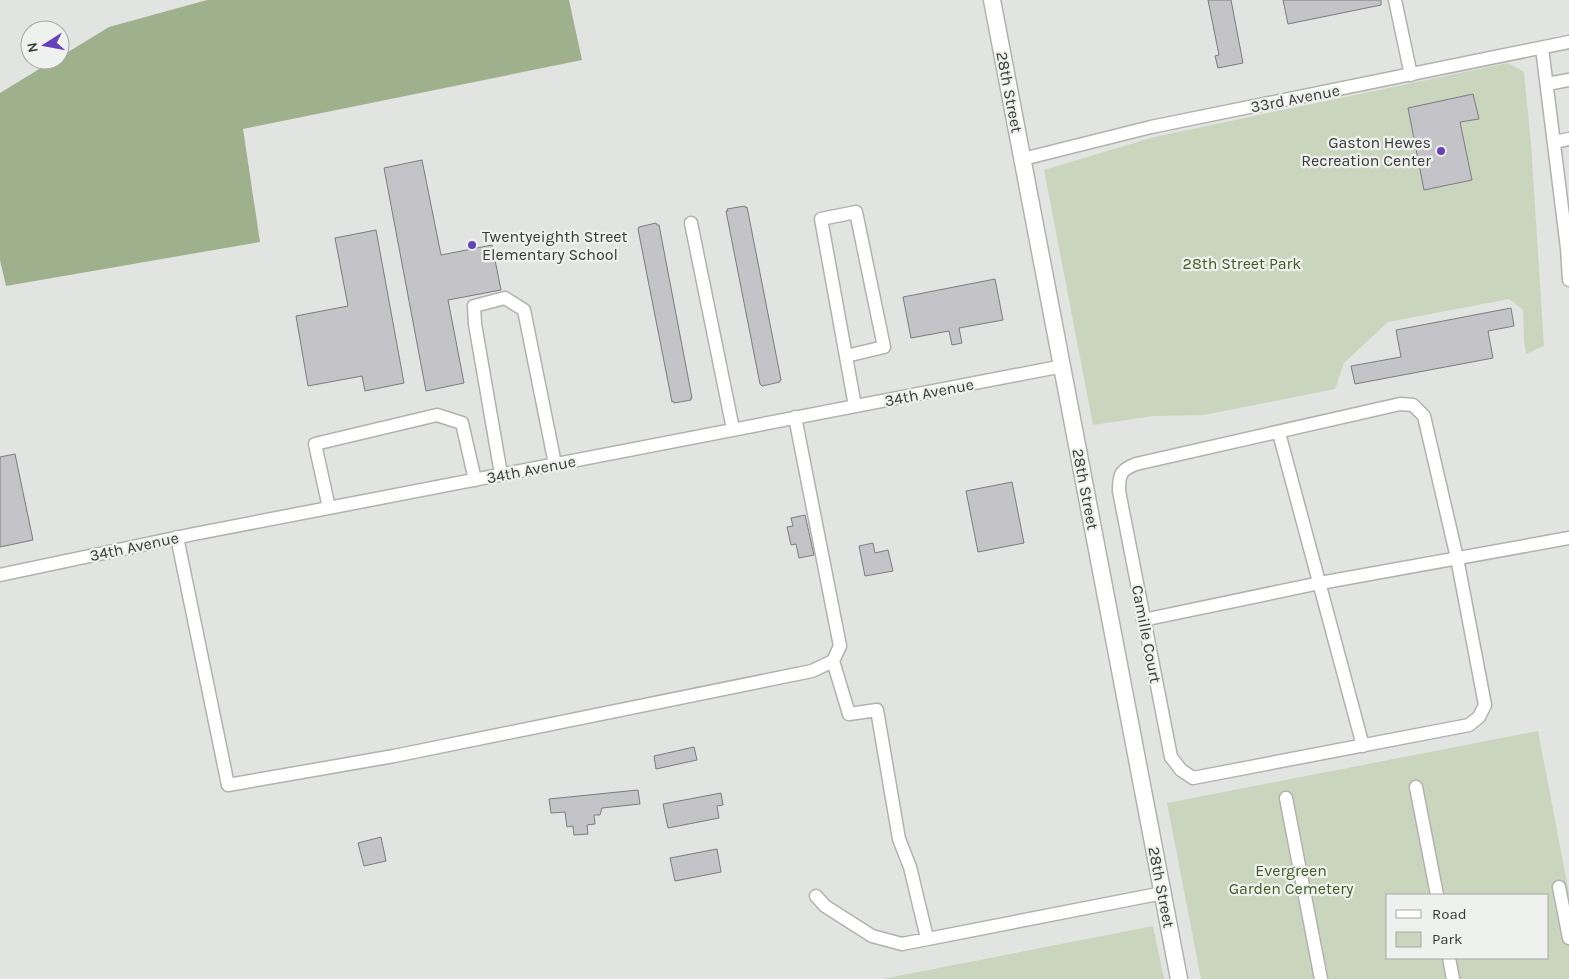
<svg xmlns="http://www.w3.org/2000/svg" width="1569" height="979" viewBox="0 0 1569 979" font-family="Karla,sans-serif">
  <style>
    .green { fill: #c9d6bd; fill-rule: evenodd }
    .forest { fill: #9eb18c }
    .building { fill: #c4c3c7; stroke: #7c7b7f }
    .lines { fill: none; stroke-linecap: round; stroke-linejoin: round }
    .minor-casing { stroke: #b1b2af; stroke-width: 15 }
    .major-casing { stroke: #b1b2af; stroke-width: 19 }
    .minor { stroke: #fff; stroke-width: 12 }
    .major { stroke: #fff; stroke-width: 16 }
    .poi-dot { fill: #6542ba; stroke: #eff1ee; stroke-width: 2 }
    .labels { text-anchor: middle; stroke-width: 4.5; stroke-linejoin: round; paint-order: stroke }
    .street-label { font-size: 16px; fill: #393a39; stroke: #eff1ee }
    .poi-label { font-size: 16px; fill: #393a39; stroke: #eff1ee; text-anchor: end }
    .park-label { font-size: 16px; fill: #435c26; stroke: #eff1ee }
  </style>
  <rect width="100%" height="100%" fill="#e2e4e1"/>
  <path class="green" d="M1508,63L1524,72L1531,144L1544,346L1526,354L1524,340L1523,310L1509,299L1388,322L1344,363L1335,389L1204,415L1153,416L1093,425L1044,170L1154,137Z
    M1538,731L1569,893V979H1201L1167,803ZM1388,895H1548V958H1388Z
    M1153,926L1164,979H882Z"/>
  <path class="forest" d="M207,0H569L582,60L243,129L260,242L6,286L0,260V93L54,60H60V57L109,27Z"/>
  <path class="building" d="M1208,0H1231L1243,63L1218,68L1215,56L1219,55Z
    M1283,0H1381V5L1288,24Z
    M1473,94L1479,119L1460,122L1472,180L1424,190L1408,108Z
    M422,160L441,255L492,245L501,290L448,300L464,383L426,391L384,168Z
    M745,206L746,208L747,207L781,380H780V382L762,386L760,384L726,211H728L727,209Z
    M656,223L657,225H659L692,398H691V400L674,403L673,401L672,402L638,229L639,227Z
    M376,230L404,383L365,391L362,376L308,386L296,316L348,306L335,238Z
    M995,279L1003,320L959,328L962,343L952,345L949,331L911,338L903,297Z
    M1511,308L1514,326L1488,331L1493,358L1355,384L1351,366L1401,357L1396,330Z
    M15,454L33,540L0,547V457Z
    M1012,482L1024,543L978,552L966,491Z
    M805,515L814,555L799,558L796,544L791,545L787,527L793,526L791,518Z
    M873,543L875,553L888,550L893,571L865,576L859,546Z
    M694,747L697,760L656,769L654,756Z
    M638,790L640,804L602,808L600,815H594L595,824L587,825L588,834L574,835L573,826L567,827L565,812L551,813L549,799Z
    M721,793L723,805L717,806L719,818L668,828L663,804Z
    M381,837L386,861L364,866L358,843Z
    M717,849L721,872L675,881L670,858Z"/>
  <g class="lines">
    <g class="minor-casing">
      <path id="minor" d="M1395,0L1411,75
        M1542,48L1567,248L1569,280
        M1547,84L1569,80
        M1554,142L1569,139
        M1023,159L1151,127L1569,42
        M691,223L733,429
        M846,356L884,347L856,212L821,219L855,406
        M1400,404L1413,405L1424,416L1457,558L1485,705L1479,717L1469,725L1193,778L1181,770L1171,757L1119,491C1119,475 1120,470 1136,464Z
        M1279,433L1363,746
        M501,474L475,324L474,306L505,298L524,310L555,464
        M329,508L315,444L437,415L462,423L475,480
        M177,537L228,785L394,756L812,671L833,661L840,646L795,417
        M0,575L194,534L1063,366
        M1143,620L1320,583L1569,538
        M833,661L849,714L877,710L899,839L910,867L927,938
        M1416,787L1437,895
        M1286,798L1321,979
        M1559,887L1569,938
        M816,896L825,906L872,936L902,944L1163,893
        M1449,958L1453,979"/>
    </g>
    <g class="major-casing">
      <path id="major" d="M992,0L1179,979"/>
    </g>
    <use href="#minor" class="minor"/>
    <use href="#major" class="major"/>
  </g>
  <g class="poi-dot">
    <circle cx="1441" cy="151" r="5"/>
    <circle cx="472" cy="245" r="5"/>
  </g>
  <g class="labels">
    <g class="street-label">
      <text transform="translate(1010 92) rotate(79)" y="6">28th Street</text>
      <text transform="translate(1295 98) rotate(-11)" y="6">33rd Avenue</text>
      <text transform="translate(929 392) rotate(-11)" y="6">34th Avenue</text>
      <text transform="translate(531 469) rotate(-11)" y="6">34th Avenue</text>
      <text transform="translate(1086 489) rotate(79)" y="6">28th Street</text>
      <text transform="translate(134 546) rotate(-12)" y="6">34th Avenue</text>
      <text transform="translate(1147 634) rotate(79)" y="6">Camille Court</text>
      <text transform="translate(1162 887) rotate(79)" y="6">28th Street</text>
    </g>
    <g class="poi-label">
      <text x="1431" y="148">Gaston Hewes<tspan x="1431" dy="18">Recreation Center</tspan></text>
      <text x="482" y="242" text-anchor="start">Twentyeighth Street<tspan x="482" dy="18">Elementary School</tspan></text>
    </g>
    <g class="park-label">
      <text x="1242" y="269">28th Street Park</text>
      <text x="1291" y="876">Evergreen<tspan x="1291" dy="18">Garden Cemetery</tspan></text>
    </g>
  </g>
  <rect x="1386" y="894" width="162" height="65" fill="#eff1ee" stroke="#a6a8a6"/>
  <rect x="1396" y="910" width="25" height="8" fill="#ffffff" stroke="#a6a8a6"/>
  <text x="1432" y="919" font-size="15" fill="#393a39">Road</text>
  <rect x="1396" y="932" width="25" height="15" fill="#c9d6bd" stroke="#a6a8a6"/>
  <text x="1432" y="944" font-size="15" fill="#393a39">Park</text>
  <g transform="translate(45 45) rotate(259)"><circle r="24" fill="#eff1ee" stroke="#a6a8a6"/>
  <path d="M0-4L9 19L0 12L-9 19Z" fill="#6542ba"/>
  <text y="-8" font-size="14" font-weight="bold" text-anchor="middle" fill="#393a39">N</text>
  </g>
</svg>
